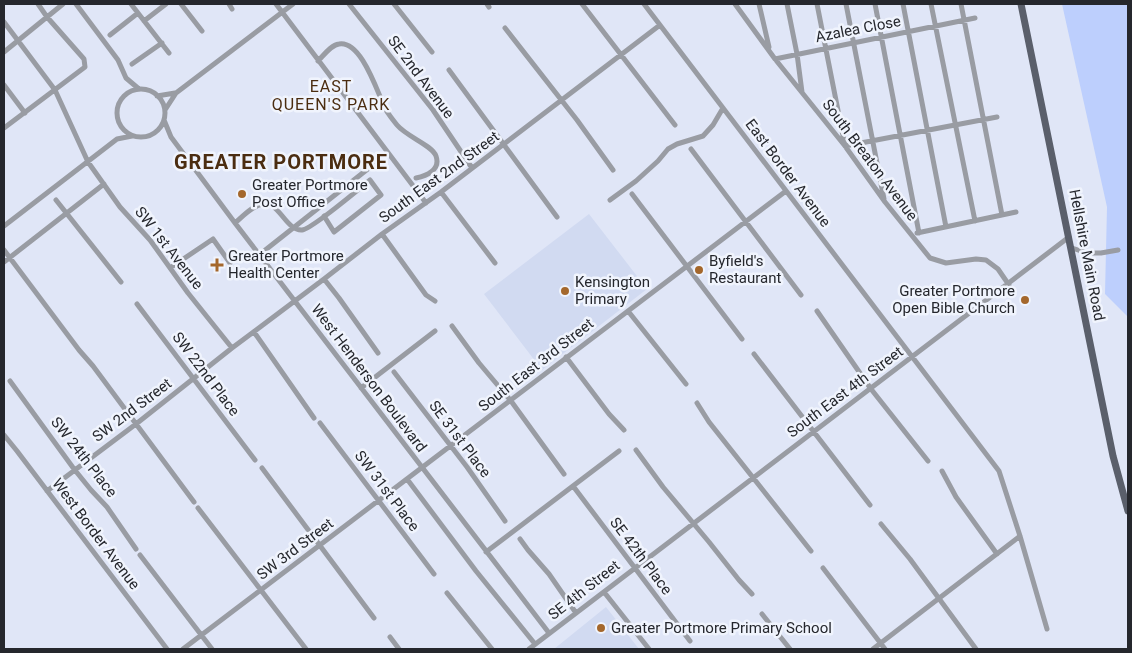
<svg xmlns="http://www.w3.org/2000/svg" width="1132" height="653" viewBox="0 0 1132 653" font-family="Roboto,sans-serif">
  <style>
    .built { fill: #d1daf1 }
    .green { fill: #bdcffd }
    .lines { fill: none; stroke-linecap: round; stroke-linejoin: round }
    .minor { stroke: #999ca3; stroke-width: 5 }
    .major { stroke: #5a5f6b; stroke-width: 7 }
    .poi-dot { fill: #a4672c; stroke: #f0f4fd; stroke-width: 2 }
    .labels { text-anchor: middle; stroke-width: 5; stroke-linejoin: round; paint-order: stroke }
    .street-label { font-size: 15px; fill: #25272d; stroke: #f0f4fd }
    .poi-label { font-size: 15px; fill: #25272d; stroke: #f0f4fd; text-anchor: start }
    .neighbourhood-label { font-size: 16px; letter-spacing: 1px; fill: #4b2d11; stroke: #f0f4fd }
    .district-label { font-size: 20px; font-weight: bold; letter-spacing: 1px; fill: #4b2d11; stroke: #f0f4fd }
  </style>
  <rect width="100%" height="100%" fill="#e0e6f7"/>
  <path class="built" d="M589,214L647,289L542,370L484,294Z
    M606,607L639,649H554Z"/>
  <path class="green" d="M1062,4H1128V317L1105,294L1107,207Z"/>
  <g class="lines">
    <path class="minor" d="M76,4L118,60L126,78L139,89
      M131,4L169,53
      M181,4L202,31
      M229,4L232,9
      M276,4L426,203
      M349,4L433,110L472,168
      M394,4L432,52
      M487,4L489,7
      M582,4L675,125
      M644,4L999,471L1020,536L1047,629
      M735,4L775,59L845,146L885,202L930,258L946,263L976,259L986,260L998,269L1009,285
      M759,4L769,47
      M787,4L797,54L802,92
      M817,4L845,146L997,117
      M846,4L884,199
      M875,4L919,233
      M903,4L946,227
      M931,4L975,221
      M961,4L1002,215
      M144,21L166,4
      M4,22L55,90L88,162L120,207L150,240L188,293L232,348
      M505,28L577,120L613,170
      M110,35L138,13
      M4,52L63,4
      M775,59L975,18
      M318,61C324,55 331,45 339,44C362,40 378,95 386,110C389,115 393,120 397,125C407,137 432,145 436,156C441,170 426,176 416,178
      M132,64L162,43
      M449,70L557,217
      M4,85L25,113
      M117 113a24 24 0 1 1 48 0a24 24 0 1 1-48 0Z
      M157,96L175,93
      M165,110L176,93L293,4
      M164,120L171,137L235,223L549,633
      M4,128L85,67L84,59L47,17L38,4
      M691,149L801,295
      M441,192L495,263
      M632,194L742,339
      M56,200L121,282
      M610,200L636,181L658,161L668,149L677,144L703,136L713,125L723,108
      M235,223C242,217 253,205 263,204C279,201 286,231 302,230C312,229 359,189 370,180L381,195L334,232L324,216
      M4,226L117,139L132,136
      M917,233L1016,212
      M382,234L426,295L435,301
      M1072,248L1087,253H1101L1118,250
      M4,250L79,350L93,366L194,502
      M259,255L388,153
      M4,262L104,184
      M170,268L213,239L230,263
      M324,279L339,298L378,353
      M137,304L255,460
      M628,311L686,384
      M817,311L871,389L928,461
      M452,326L479,363L511,401L564,474
      M254,332L314,418
      M754,354L870,505
      M566,357L609,414L624,430
      M394,372L467,467L505,521
      M10,381L74,469L91,490L107,507L136,549
      M361,388L435,331
      M697,403L709,422L811,551
      M320,423L434,574
      M4,435L17,451L167,649
      M636,450L663,487L709,542L739,580L752,594
      M262,468L374,618
      M942,471L956,497L997,554
      M407,479L476,571L535,644
      M573,486L690,641
      M47,491L136,424L232,348L324,279L382,234L441,192L660,25
      M198,508L306,649
      M881,524L910,559L976,649
      M520,539L528,550L549,574L576,613
      M486,552L619,451
      M140,555L212,649
      M823,568L885,649
      M604,592L649,649
      M447,593L492,649
      M762,614L790,649
      M390,637L399,649
      M183,649L786,191
      M529,649L1069,237
      M873,649L1020,536"/>
    <path class="major" d="M1021,4L1113,456L1128,511"/>
  </g>
  <g class="poi-dot">
    <circle cx="242" cy="194" r="5"/>
    <path d="M214.5 257.5h5v5h5v5h-5v5h-5v-5h-5v-5h5z"/>
    <circle cx="699" cy="270" r="5"/>
    <circle cx="565" cy="291" r="5"/>
    <circle cx="1025" cy="300" r="5"/>
    <circle cx="601" cy="628" r="5"/>
  </g>
  <g class="labels">
    <g class="street-label">
      <text transform="translate(858 29) rotate(-11)" y="5">Azalea Close</text>
      <text transform="translate(421 77) rotate(53)" y="5">SE 2nd Avenue</text>
      <text transform="translate(870 160) rotate(53)" y="5">South Breaton Avenue</text>
      <text transform="translate(788 173) rotate(53)" y="5">East Border Avenue</text>
      <text transform="translate(439 177) rotate(-36)" y="5">South East 2nd Street</text>
      <text transform="translate(169 248) rotate(52)" y="5">SW 1st Avenue</text>
      <text transform="translate(1087 255) rotate(79)" y="5">Hellshire Main Road</text>
      <text transform="translate(536 365) rotate(-38)" y="5">South East 3rd Street</text>
      <text transform="translate(206 374) rotate(53)" y="5">SW 22nd Place</text>
      <text transform="translate(369 378) rotate(53)" y="5">West Henderson Boulevard</text>
      <text transform="translate(845 392) rotate(-37)" y="5">South East 4th Street</text>
      <text transform="translate(132 410) rotate(-37)" y="5">SW 2nd Street</text>
      <text transform="translate(460 439) rotate(53)" y="5">SE 31st Place</text>
      <text transform="translate(84 457) rotate(52)" y="5">SW 24th Place</text>
      <text transform="translate(387 491) rotate(53)" y="5">SW 31st Place</text>
      <text transform="translate(96 534) rotate(53)" y="5">West Border Avenue</text>
      <text transform="translate(295 549) rotate(-37)" y="5">SW 3rd Street</text>
      <text transform="translate(641 556) rotate(53)" y="5">SE 42th Place</text>
      <text transform="translate(584 590) rotate(-38)" y="5">SE 4th Street</text>
    </g>
    <g class="poi-label">
      <text x="252" y="190">Greater Portmore<tspan x="252" dy="17">Post Office</tspan></text>
      <text x="228" y="261">Greater Portmore<tspan x="228" dy="17">Health Center</tspan></text>
      <text x="709" y="266">Byfield's<tspan x="709" dy="17">Restaurant</tspan></text>
      <text x="575" y="287">Kensington<tspan x="575" dy="17">Primary</tspan></text>
      <text x="1015" y="296" text-anchor="end">Greater Portmore<tspan x="1015" dy="17">Open Bible Church</tspan></text>
      <text x="611" y="633">Greater Portmore Primary School</text>
    </g>
    <g class="neighbourhood-label">
      <text x="331" y="92">EAST<tspan x="331" dy="18">QUEEN'S PARK</tspan></text>
    </g>
    <g class="district-label">
      <text x="281" y="169">GREATER PORTMORE</text>
    </g>
  </g>
  <rect width="1132" height="653" fill="none" stroke="#25272d" stroke-width="10"/>
</svg>
